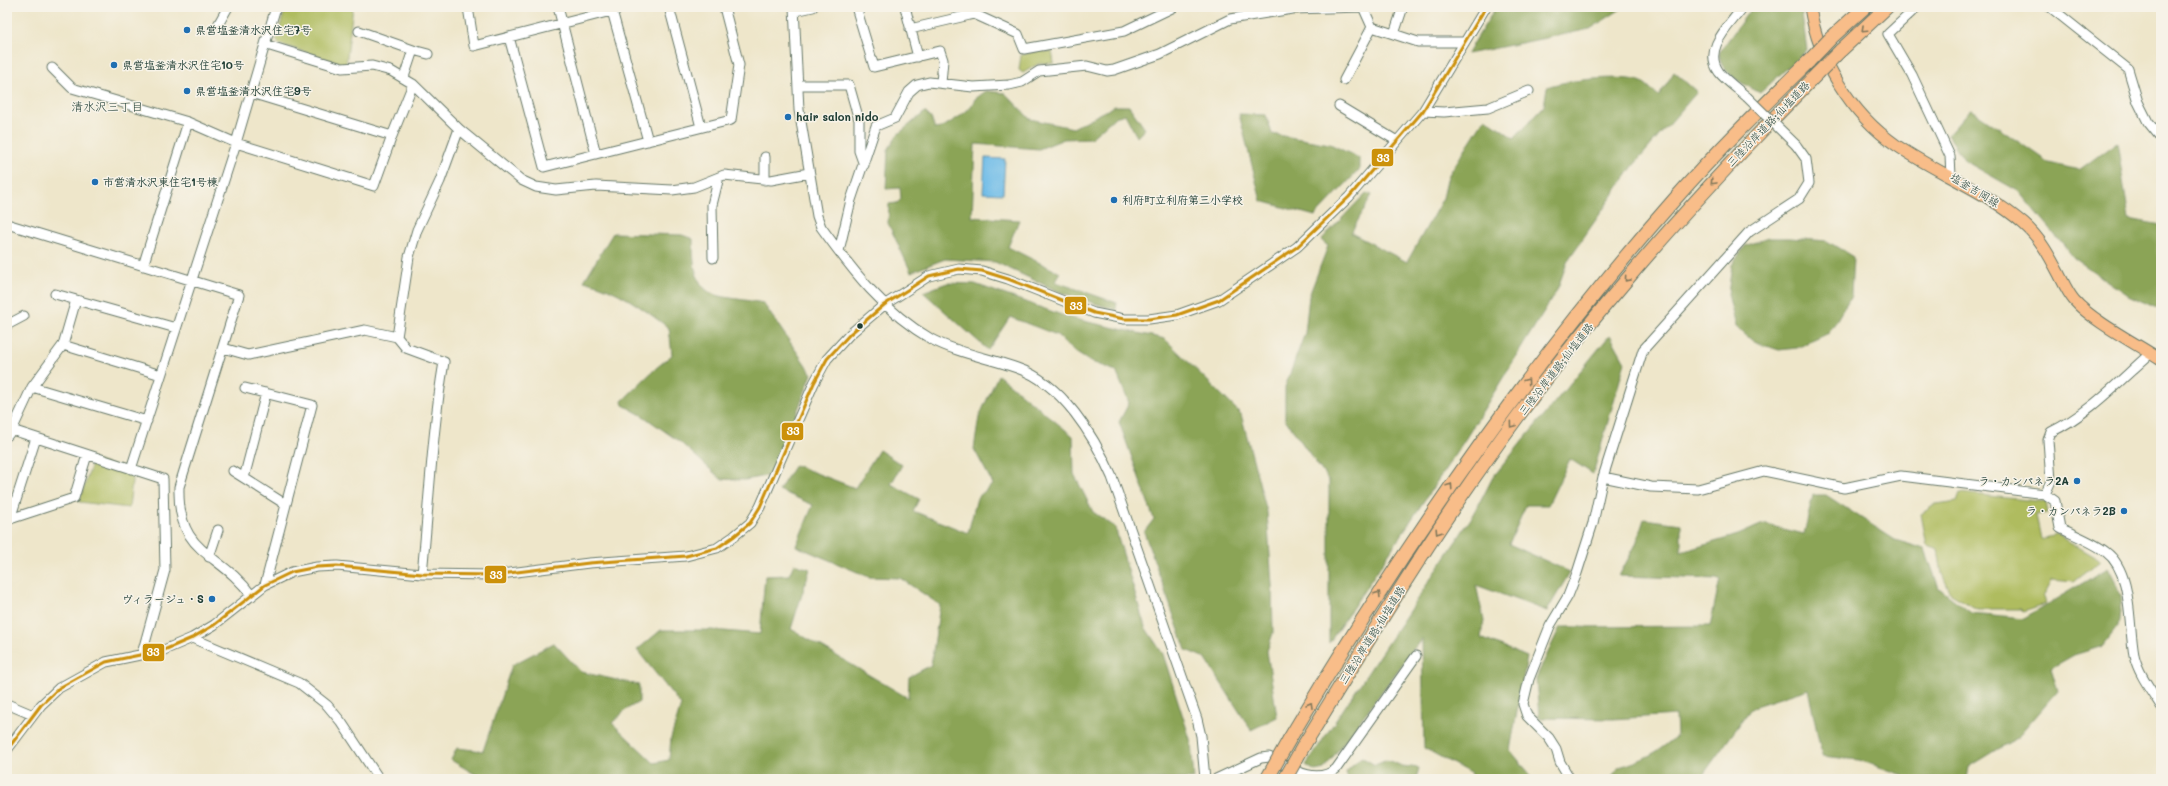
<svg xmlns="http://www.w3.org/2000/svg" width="2168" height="786" viewBox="0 0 2168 786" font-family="Mali,'Klee One',sans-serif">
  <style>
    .green { fill: #afbc5f; stroke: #677c4a }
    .forest { fill: #8ba456; stroke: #557045 }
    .water { fill: #6ebce8; stroke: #467c8e }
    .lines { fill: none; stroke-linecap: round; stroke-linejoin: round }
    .minor-casing { stroke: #677868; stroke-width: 11 }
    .major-casing { stroke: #677868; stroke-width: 13 }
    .highway-casing { stroke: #677868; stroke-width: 15 }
    .minor { stroke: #fff; stroke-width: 9 }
    .major { stroke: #f8bd89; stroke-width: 11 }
    .highway { stroke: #f8bd89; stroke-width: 13 }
    .minor-bridge-casing { stroke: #677868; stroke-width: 11; stroke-linecap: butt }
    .highway-bridge-casing { stroke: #677868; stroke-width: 15; stroke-linecap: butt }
    .minor-bridge { stroke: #fff; stroke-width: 9 }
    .highway-bridge { stroke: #f8bd89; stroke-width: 13 }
    .bus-1-casing { stroke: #f7f3e8; stroke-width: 6 }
    .bus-1 { stroke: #cc910a; stroke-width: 3 }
    .oneway { stroke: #81775a }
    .poi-dot { fill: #1f6fb2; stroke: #f7f3e8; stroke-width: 1.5 }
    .bus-dot { fill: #1f3d34; stroke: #f7f3e8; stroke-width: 1.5 }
    .labels { text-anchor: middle; stroke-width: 3; stroke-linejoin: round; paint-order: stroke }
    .poi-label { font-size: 11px; font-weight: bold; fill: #1f3d34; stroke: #f7f3e8; text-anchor: start }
    .street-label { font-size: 11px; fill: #1f3d34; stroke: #f7f3e8 }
    .neighbourhood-label { font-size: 12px; fill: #1f3d34; stroke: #f7f3e8 }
    .line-badge { stroke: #f7f3e8; stroke-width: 1.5 }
    .badge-label { font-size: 11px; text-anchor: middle; font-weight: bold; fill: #fff }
  </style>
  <rect width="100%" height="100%" fill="#f7f3e8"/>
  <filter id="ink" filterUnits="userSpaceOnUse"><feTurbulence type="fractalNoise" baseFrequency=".025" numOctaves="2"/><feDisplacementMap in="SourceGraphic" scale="8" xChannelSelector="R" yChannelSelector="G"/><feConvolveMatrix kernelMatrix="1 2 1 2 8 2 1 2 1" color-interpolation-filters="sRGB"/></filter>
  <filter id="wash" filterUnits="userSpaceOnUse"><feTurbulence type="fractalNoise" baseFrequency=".012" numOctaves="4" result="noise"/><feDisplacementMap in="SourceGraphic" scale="16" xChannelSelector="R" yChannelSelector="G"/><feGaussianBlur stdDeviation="0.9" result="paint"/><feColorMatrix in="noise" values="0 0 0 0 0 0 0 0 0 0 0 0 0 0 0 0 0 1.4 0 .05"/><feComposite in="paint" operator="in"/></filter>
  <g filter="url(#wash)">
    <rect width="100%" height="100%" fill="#eee6ca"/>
    <path class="green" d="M286,7H353L346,65L279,44L276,39Z
      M1044,49L1045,52L1052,51L1054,63L1038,64L1023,73L1019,70L1021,55Z
      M98,461L133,472L129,508L79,502L92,463Z
      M1960,493L2046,502L2048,513L2036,515L2041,539L2057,535L2101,561L2074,582L2052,580L2043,597L2045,604L2023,611L2021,609H1977L1951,594L1942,574L1938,550L1927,546L1921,514L1936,504L1957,501Z"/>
    <path class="forest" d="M1496,7H1624L1590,29L1467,54Z
      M1752,7H1801L1807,50L1760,93C1743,83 1721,75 1719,53Z
      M1674,72L1697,92L1633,166L1568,260L1557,290L1466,438L1329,643V481L1285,419V387L1305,333L1309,296L1328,246L1321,240L1366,193L1372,195L1351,233L1407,262L1443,198L1448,176L1485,118L1514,138L1544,106L1547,87C1564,80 1626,74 1642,82C1648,85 1653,92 1659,96Z
      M986,91L1005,93L1030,119L1073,128L1115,106H1129L1145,129L1137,137L1125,114L1115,117L1091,138L1064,139L1039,149L975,144L972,217L1019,220L1008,247L1060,273L1056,282L1117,303L1116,310L1062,293L995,262L945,259L911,272L888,223L889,204L897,203L901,199L900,188L886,189L888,150L897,135L925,112L931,118L935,129L941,128L959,117L970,108L975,99Z
      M1971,109L2049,163L2079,170L2117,142L2129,219L2161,225V310L2126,294L2074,258L2018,191L1965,161L1948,135Z
      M1239,114L1266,115L1272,134L1330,144L1359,158V170L1315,216L1261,201Z
      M613,233L682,235L693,239C693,256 693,284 711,293C720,298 750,300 763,303L812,374L772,475L745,480L721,479L680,442L643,416L623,405L622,401L655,369L672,355L669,328C642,308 618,289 584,281Z
      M1768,238H1790L1827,241L1853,257L1851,296L1829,333L1797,348L1779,350L1754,342L1736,327L1728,294L1732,265L1745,246Z
      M947,283L975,284L1070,318L1165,339L1241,414L1267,512L1272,585L1273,633L1267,651L1277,717L1251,730L1205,658L1186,650L1144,532L1154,519L1119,422L1129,403L1116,371L1089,361L1075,352L1057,335L1010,317L988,350L923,292Z
      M1610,335L1625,362L1593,474L1570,459L1548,505H1526L1509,544L1570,572L1547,611L1476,585L1484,621L1481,638L1527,657L1510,750L1534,779H1473L1470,773L1424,748L1422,638L1324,769L1315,771L1306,765L1474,514L1493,477Z
      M998,375L1073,436L1074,474L1093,512L1115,527L1145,627L1163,654L1191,742L1194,779H483L451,760L457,748L483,751L512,665L554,643L581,672L639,685V702L627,709L612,723L654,763L669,760L671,738L681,705L637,650L661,630H712L760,634L765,576L789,575L794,564L810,569L791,629L908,698L909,677L931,665L940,605L900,578L869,577L796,546L813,505L779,490L795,465L855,488L879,450L902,465L891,484L919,499L913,511L968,533L977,498L993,484L974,449L979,417Z
      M1813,495H1826L1895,540L1925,549L1939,588L1971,613L2024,618L2108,568L2122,595L2118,626L2103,646L2074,655L2051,668L2058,691L2018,737L1969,767L1967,779H1903V775L1859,760L1822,756L1808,689L1752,707L1700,779H1610L1619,767C1641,761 1660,752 1677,735L1676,715L1613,719L1539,718L1536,678L1560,627L1710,626L1720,579L1619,576L1636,544L1644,519L1681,524V552L1738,535L1763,524L1804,534Z
      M1361,757L1375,765L1387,760L1402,766L1419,768L1416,779H1348L1346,772Z"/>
    <path class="water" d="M985,158L1005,159L1003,194L983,193Z"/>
  </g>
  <g filter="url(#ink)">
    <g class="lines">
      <g class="minor-casing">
        <path id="minor" d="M468,7L474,46L627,7
          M558,7L596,154
          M611,7L648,141
          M669,7L701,127
          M794,7L799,110L817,216L821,227C852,270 884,312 931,339C957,353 989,358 1017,368C1062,383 1094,436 1112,477L1197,719L1201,736L1205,779
          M856,7L874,67L940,51L943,60L941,83
          M905,7L918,57
          M1743,7C1730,25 1702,49 1719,72C1726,81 1738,89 1747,97
          M1917,7L1888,34L1912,75L1950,156L1951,176
          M2050,7L2128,69L2138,102L2148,122L2161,138
          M795,11L813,7
          M219,23L228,7
          M910,29L974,14L1018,34L1024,49L1124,31L1174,7
          M359,31L413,50
          M1394,34L1402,10
          M509,37L544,167L731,120L739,65L724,7
          M52,68L72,88L188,122
          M404,77L413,50L428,54
          M1344,80L1372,27L1418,42H1464
          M798,85H849L859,120V151L864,165
          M1339,106L1397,141
          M1423,111L1444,112L1488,108L1529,91
          M459,129L521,180L536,187L556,190L596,186L672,190L694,187L724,175L771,180L809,173
          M392,136L413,84
          M1796,145L1806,159L1809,183L1799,199L1749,232L1643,350L1603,477L1651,487L1698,489L1764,471L1844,488L1901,476L2045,494L2055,501L2060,528C2074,535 2093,542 2106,552C2133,572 2128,624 2134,655C2138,673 2151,690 2161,706
          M765,157V180
          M7,224L239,295L179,487C177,556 219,550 252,596
          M839,251L851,200L876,126L895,118L909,92L917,85L929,82L973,87L1009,85L1022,82L1039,71L1087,66L1107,71L1114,70L1160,54L1230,19L1293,9L1363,7L1372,27
          M713,258L712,205L719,177
          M143,266L188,122L236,143L374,186L392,136L251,93
          M55,294L176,328
          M7,325L24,316
          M397,337L406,348L444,362C432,432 429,504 422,574
          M63,345L161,375
          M223,348L248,355L365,330L397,337L409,257L417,230L440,181L459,129L413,84L391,71L372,66L342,68L267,45
          M32,387L147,421
          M245,388L312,405L265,585
          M12,430L163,479L165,570L142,654
          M7,436L12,430L32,387L63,345L76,300
          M131,469L236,143L276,7
          M233,471L285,504
          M244,478L266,393
          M2045,494L2051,481L2048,440L2051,432C2089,414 2119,381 2151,353
          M7,518L10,519L74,498L87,455
          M10,519L36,438
          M209,557L218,530
          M192,638L299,683L327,705L342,723L379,779
          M7,704L33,715
          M7,750L41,705L59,688L106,662L164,650L192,638L214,625L265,585L292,572L317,567L337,566L422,574L493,575L589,563L686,556L717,548L733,537L750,523L760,507L814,383L827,359L850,334L884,305L929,276L959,269L982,271L1008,279L1094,313L1124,319H1149L1177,315L1219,300L1297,247L1349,197L1423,111L1486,7
          M1216,779L1261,758L1269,757C1289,767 1315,786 1336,769L1416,656
          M1570,779L1560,762L1556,749L1549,738L1527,716L1523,704L1529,679L1550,626L1568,596L1577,573L1593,523L1603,477"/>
      </g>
      <g class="major-casing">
        <path id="major" d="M1810,7C1818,60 1851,114 1896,145C1938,174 1985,190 2024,224C2041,239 2050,257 2060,276C2064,284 2068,293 2074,300C2092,321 2137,344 2161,360"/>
      </g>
      <g class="highway-casing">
        <path id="highway" d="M1831,38L1865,7
          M1840,51L1887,7
          M1290,738C1402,548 1528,366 1674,200C1717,151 1763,106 1809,61
          M1304,745C1359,656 1413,565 1473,479C1574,332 1693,199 1818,73"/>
      </g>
      <use href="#minor" class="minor"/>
      <use href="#major" class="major"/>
      <use href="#highway" class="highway"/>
      <g class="minor-bridge-casing">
        <path id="minor-bridge" d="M1747,97L1796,145"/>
      </g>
      <g class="highway-bridge-casing">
        <path id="highway-bridge" d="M1809,61L1831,38
          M1818,73L1840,51
          M1267,779L1290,738
          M1285,779L1304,745"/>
      </g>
      <use href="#minor-bridge" class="minor-bridge"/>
      <use href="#highway-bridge" class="highway-bridge"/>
      <g class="bus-1-casing">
        <path id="bus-1" d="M7,750L41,705L59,688L106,662L164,650L192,638L214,625L265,585L292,572L317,567L337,566L422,574L493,575L589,563L686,556L717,548L733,537L750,523L760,507L814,383L827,359L850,334L884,305L929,276L959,269L982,271L1008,279L1094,313L1124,319H1149L1177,315L1219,300L1297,247L1349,197L1423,111L1486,7"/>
      </g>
      <use href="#bus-1" class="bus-1"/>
    </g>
    <defs><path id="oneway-chevron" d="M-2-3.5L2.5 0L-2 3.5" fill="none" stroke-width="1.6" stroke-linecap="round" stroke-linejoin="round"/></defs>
    <g class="oneway">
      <use href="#oneway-chevron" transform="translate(1864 29) rotate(137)"/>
      <use href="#oneway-chevron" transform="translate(1713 182) rotate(133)"/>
      <use href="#oneway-chevron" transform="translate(1627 279) rotate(131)"/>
      <use href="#oneway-chevron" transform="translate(1527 381) rotate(-54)"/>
      <use href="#oneway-chevron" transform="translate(1512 425) rotate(126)"/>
      <use href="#oneway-chevron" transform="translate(1450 486) rotate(-56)"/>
      <use href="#oneway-chevron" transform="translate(1438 532) rotate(123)"/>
      <use href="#oneway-chevron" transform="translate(1378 594) rotate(-58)"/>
      <use href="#oneway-chevron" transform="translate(1310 705) rotate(-60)"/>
    </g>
  </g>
  <g class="poi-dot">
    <circle cx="187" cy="30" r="4"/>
    <circle cx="114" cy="65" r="4"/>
    <circle cx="187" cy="91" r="4"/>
    <circle cx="788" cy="117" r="4"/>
    <circle cx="95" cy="182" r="4"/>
    <circle cx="1114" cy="200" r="4"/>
    <circle cx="2077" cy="481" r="4"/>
    <circle cx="2124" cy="511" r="4"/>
    <circle cx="212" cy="599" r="4"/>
  </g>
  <circle class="bus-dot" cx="860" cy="326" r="3.5"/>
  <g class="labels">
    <g class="poi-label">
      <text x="195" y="34">県営塩釜清水沢住宅7号</text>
      <text x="122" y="69">県営塩釜清水沢住宅10号</text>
      <text x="195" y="95">県営塩釜清水沢住宅9号</text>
      <text x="796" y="121">hair salon nido</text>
      <text x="103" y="186">市営清水沢東住宅1号棟</text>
      <text x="1122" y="204">利府町立利府第三小学校</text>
      <text x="2069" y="485" text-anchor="end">ラ・カンパネラ2A</text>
      <text x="2116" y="515" text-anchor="end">ラ・カンパネラ2B</text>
      <text x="204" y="603" text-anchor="end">ヴィラージュ・S</text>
    </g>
    <g class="street-label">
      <text transform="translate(1768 124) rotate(-46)" y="4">三陸沿岸道路;仙塩道路</text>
      <text transform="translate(1975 190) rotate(31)" y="4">塩釜吉岡線</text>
      <text transform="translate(1556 369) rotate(-52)" y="4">三陸沿岸道路;仙塩道路</text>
      <text transform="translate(1372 635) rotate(-58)" y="4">三陸沿岸道路;仙塩道路</text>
    </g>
    <g class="neighbourhood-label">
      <text x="107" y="111">清水沢三丁目</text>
    </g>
  </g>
  <g class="line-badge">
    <rect x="1371" y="148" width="23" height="19" rx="4" fill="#cc910a"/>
    <rect x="1064" y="296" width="23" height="19" rx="4" fill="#cc910a"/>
    <rect x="781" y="422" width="23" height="19" rx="4" fill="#cc910a"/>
    <rect x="484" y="565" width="23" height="19" rx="4" fill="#cc910a"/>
    <rect x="142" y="643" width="23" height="19" rx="4" fill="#cc910a"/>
  </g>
  <g class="badge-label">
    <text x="1383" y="162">33</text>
    <text x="1076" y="310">33</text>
    <text x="793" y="435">33</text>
    <text x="496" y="579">33</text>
    <text x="153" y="656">33</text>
  </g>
  <rect width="2168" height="786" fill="none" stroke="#f7f3e8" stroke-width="24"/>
</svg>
